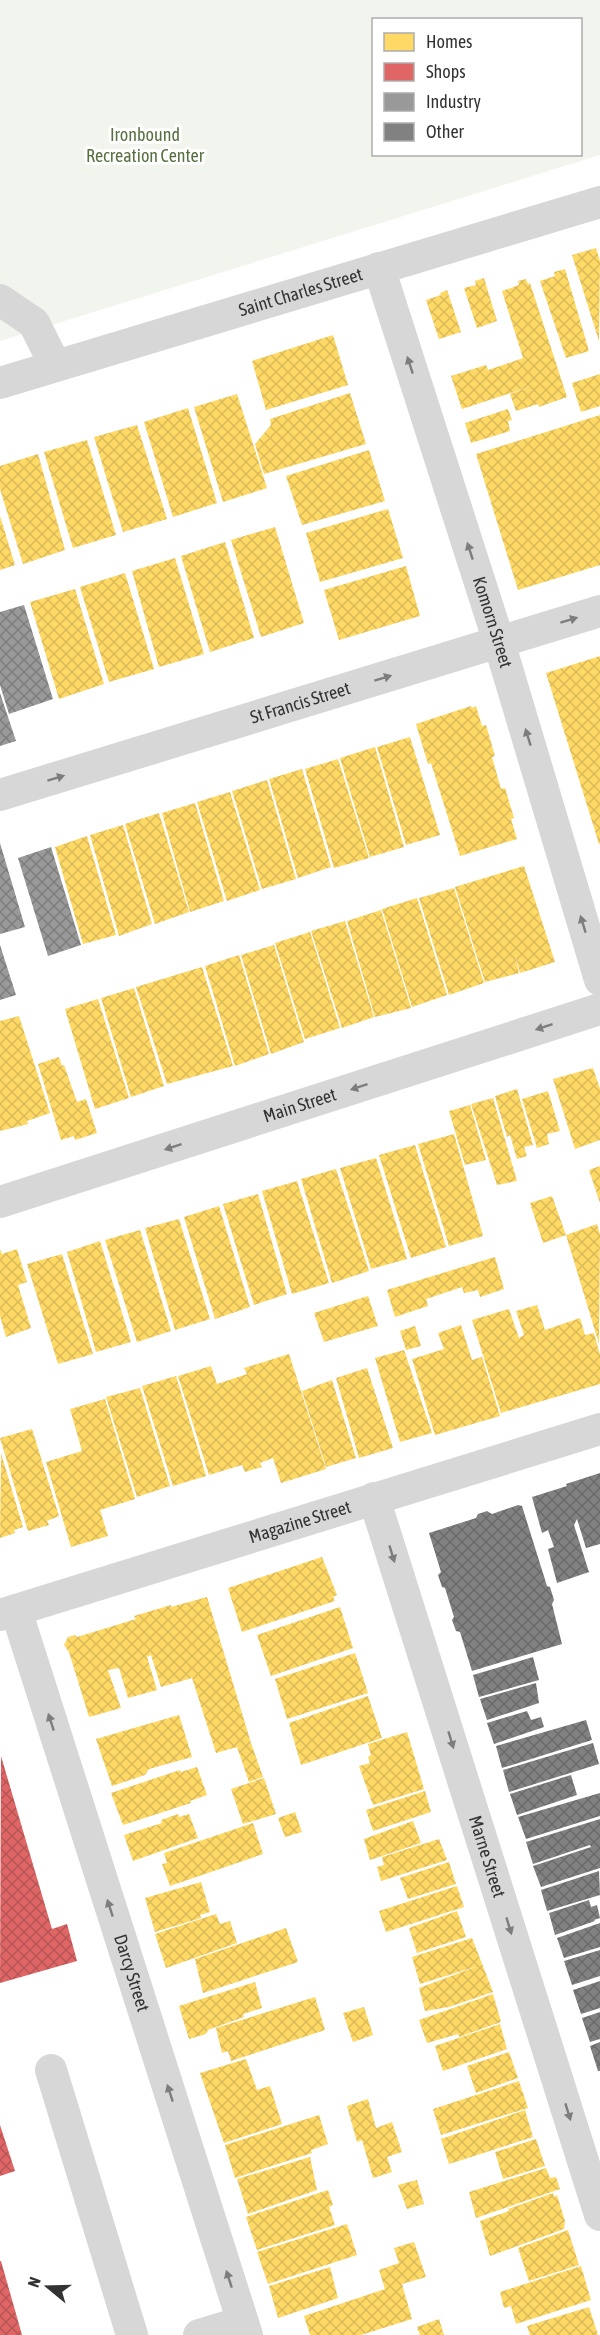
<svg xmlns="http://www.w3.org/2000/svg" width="600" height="2335" viewBox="0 0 600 2335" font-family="'Asap Condensed',sans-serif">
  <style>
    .park { fill: #f1f5ed; fill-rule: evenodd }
    .homes { fill: url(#homes-cross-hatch) }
    .shops { fill: url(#shops-cross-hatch) }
    .industry { fill: url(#industry-cross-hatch) }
    .building { fill: url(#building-cross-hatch) }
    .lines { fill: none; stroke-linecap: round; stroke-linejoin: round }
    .minor { stroke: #d7d7d7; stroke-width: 32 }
    .oneway { fill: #7d7d7d }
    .labels { text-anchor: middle; stroke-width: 6; stroke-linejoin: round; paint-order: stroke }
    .park-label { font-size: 18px; fill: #56703f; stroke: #fff }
    .street-label { font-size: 18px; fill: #333; stroke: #fff }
  </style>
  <defs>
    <pattern id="homes-cross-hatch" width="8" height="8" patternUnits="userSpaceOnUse" patternTransform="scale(1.5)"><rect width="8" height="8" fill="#ffd966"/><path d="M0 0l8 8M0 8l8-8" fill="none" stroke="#dbbb59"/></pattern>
    <pattern id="shops-cross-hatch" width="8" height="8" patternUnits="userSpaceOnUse" patternTransform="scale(1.5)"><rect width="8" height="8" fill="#e06666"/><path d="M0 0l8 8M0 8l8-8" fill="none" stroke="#b65555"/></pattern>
    <pattern id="industry-cross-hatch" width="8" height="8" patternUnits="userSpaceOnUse" patternTransform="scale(1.5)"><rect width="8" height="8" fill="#999"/><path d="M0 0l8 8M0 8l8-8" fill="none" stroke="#7d7d7d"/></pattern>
    <pattern id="building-cross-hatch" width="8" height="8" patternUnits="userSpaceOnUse" patternTransform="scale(1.5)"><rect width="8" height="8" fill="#818181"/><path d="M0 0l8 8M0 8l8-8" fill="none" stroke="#6a6a6a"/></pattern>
  </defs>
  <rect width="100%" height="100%" fill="#fff"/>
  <path class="park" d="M0,0H600V155L0,341ZM374,20H580V154H374Z"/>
  <path class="homes" d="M596,248L600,261L599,341L572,255Z
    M565,269L589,351L566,358L540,281L555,276L554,272Z
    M484,278L497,321L477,328L464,288L476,285L475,281Z
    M526,279L528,284L530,283L567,397L539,407L538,404L516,411L510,394L532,386L462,409L451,376L486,365L488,370L523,358L502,291L519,285L518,281Z
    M447,290L461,332L439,339L426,300L441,295L440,293Z
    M333,335L348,385L266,410L252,361Z
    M600,374V406L581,412L572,383Z
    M350,393L366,444L264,474L255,444L271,425L270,419Z
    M237,394L267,488L223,502L194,407Z
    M188,408L217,503L173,517L144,422Z
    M508,409L512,420L508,421L510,431L471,443L465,423Z
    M600,415V565L518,590L476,454Z
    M137,425L167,519L123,532L94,437Z
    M87,440L116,535L73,548L44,452Z
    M369,450L385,501L302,525L286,476Z
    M38,454L65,550L23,564L0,489V466Z
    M388,509L403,558L320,582L306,533Z
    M0,516L15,565L0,570Z
    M275,527L304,623L261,637L231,540Z
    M225,542L254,638L210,652L181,556Z
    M175,558L204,654L159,667L132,571Z
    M406,566L420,616L339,640L324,590Z
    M125,573L154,669L109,682L80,587Z
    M75,589L104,684L59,699L30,602Z
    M600,656V844H599L546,673Z
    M471,706L472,708L476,706L482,726L486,725L495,756L492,757L501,789L505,788L514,818L511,819L517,839L460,856L431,763L428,764L416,724Z
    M410,737L440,835L406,845L377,747Z
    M375,747L404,847L370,857L340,758Z
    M338,759L369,858L334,868L305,769Z
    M302,769L331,867L298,878L269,779Z
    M267,780L296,879L262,889L232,791Z
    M230,792L260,890L227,901L197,802Z
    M195,803L224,901L190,912L162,813Z
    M159,813L189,912L155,924L125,824Z
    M123,825L152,924L119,936L90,835Z
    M87,836L116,935L83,944L55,847Z
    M524,866L555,962L520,973L515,954L519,973L485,982L455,887Z
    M454,888L484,983L449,995L419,898Z
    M417,898L447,995L412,1007L382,909Z
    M381,910L411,1008L375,1017L347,921Z
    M345,921L374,1017L342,1028L311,931Z
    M310,932L340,1028L305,1039L275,943Z
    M274,945L304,1042L271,1054L241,955Z
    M239,955L269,1054L235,1066L205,966Z
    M202,967L233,1066L167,1084L136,987Z
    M134,988L164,1086L131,1097L101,998Z
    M98,999L129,1098L95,1109L65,1009Z
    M19,1016L50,1113L27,1121L28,1124L0,1131V1021Z
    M59,1057L62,1066L64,1065L77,1102L86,1099L97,1133L75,1140L74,1136L61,1140L38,1064Z
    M593,1068L600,1089V1140L575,1149L553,1079Z
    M517,1089L533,1145L524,1147L527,1156L517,1159L510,1135L507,1137L495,1096Z
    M548,1091L560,1131L547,1134L549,1144L537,1148L522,1099Z
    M493,1098L517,1181L497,1185L471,1104Z
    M470,1105L486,1160L465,1165L449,1111Z
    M454,1134L483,1236L449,1246L418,1144Z
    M415,1145L446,1247L411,1258L379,1155Z
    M376,1158L407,1259L371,1269L340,1168Z
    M600,1166V1203L589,1170Z
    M336,1169L369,1271L332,1283L301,1179Z
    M297,1181L329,1283L292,1294L262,1191Z
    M258,1194L287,1294L254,1305L223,1204Z
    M552,1196L566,1235L543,1243L530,1203Z
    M219,1206L250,1307L215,1319L184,1217Z
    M179,1219L210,1319L175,1330L145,1228Z
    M597,1224L600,1235L599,1344L566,1235Z
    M140,1230L171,1331L137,1342L105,1240Z
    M100,1241L131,1342L96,1352L67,1252Z
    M0,1249L2,1254L17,1249L27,1282L18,1285L31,1328L6,1337L0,1316Z
    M62,1254L93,1354L58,1364L27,1264Z
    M495,1257L504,1289L480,1297L478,1290L464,1293L462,1287L426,1299L428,1306L395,1317L387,1290Z
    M368,1296L378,1326L324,1342L314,1313Z
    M537,1305L545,1330L580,1318L585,1335L594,1333L600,1355V1384L501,1413L472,1320L509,1309L519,1338L524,1335L516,1311Z
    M461,1325L472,1360L482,1357L500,1416L435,1435L412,1359L444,1349L438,1333Z
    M415,1326L421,1346L406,1350L400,1331Z
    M404,1350L432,1433L400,1442L375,1358Z
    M289,1354L326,1469L281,1483L273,1458L260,1463L262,1467L245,1472L242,1465L209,1475L178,1376L211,1366L217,1384L247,1374L244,1368Z
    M367,1368L393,1448L359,1458L336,1378Z
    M176,1376L206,1476L173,1486L142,1386Z
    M332,1380L356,1458L326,1467L302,1391Z
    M140,1388L170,1486L137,1497L106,1397Z
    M105,1399L135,1499L100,1510L108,1536L71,1547L46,1462L82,1451L70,1409Z
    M32,1429L59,1516L47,1521L49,1525L28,1531L0,1438Z
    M1,1453L23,1527L14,1530L15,1533L0,1538Z
    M322,1557L337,1595L333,1597L335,1601L242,1632L228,1588Z
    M207,1597L251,1743L263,1777L249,1782L237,1747L216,1753L192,1678L161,1687L151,1655L147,1657L157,1690L128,1698L119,1668L108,1670L121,1708L89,1717L69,1652L64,1645L68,1637L75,1635L77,1637L136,1619L134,1616L171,1605V1607Z
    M340,1607L353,1648L271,1676L257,1635Z
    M355,1653L368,1693L287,1719L275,1679Z
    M368,1696L382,1738L301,1765L289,1723Z
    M179,1715L192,1757L149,1769L145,1775L112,1786L96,1739Z
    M407,1732L424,1789L373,1805L359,1766L370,1763L368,1757L371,1755L368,1744Z
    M197,1767L207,1795L190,1801L191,1803L123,1825L111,1793L180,1770L181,1772Z
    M264,1778L276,1814L243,1824L231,1789Z
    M425,1791L431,1812L373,1831L366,1810Z
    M295,1812L302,1832L285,1837L278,1818Z
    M178,1814L179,1817L189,1814L198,1838L133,1861L124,1835L162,1823L161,1820Z
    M413,1821L421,1843L370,1860L364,1839Z
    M253,1823L263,1854L170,1886L162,1864L167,1863L164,1853Z
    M439,1839L447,1860L381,1881L377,1867L384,1865L382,1857Z
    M449,1862L456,1884L408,1899L400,1878Z
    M201,1882L210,1912L200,1915L201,1918L155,1932L145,1898Z
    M457,1886L464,1907L386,1932L379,1911Z
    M457,1911L466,1937L417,1953L409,1928Z
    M216,1914L220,1924L230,1921L237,1943L166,1968L155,1934Z
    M286,1928L298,1962L203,1993L195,1959Z
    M472,1938L493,1992L449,2007L425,2011L419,1988L478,1966L420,1984L412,1957Z
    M255,1982L262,2008L243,2014L244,2017L208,2030L206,2034L189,2039L179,2006Z
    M493,1994L501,2022L459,2037L458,2034L427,2043L419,2020Z
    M315,1997L325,2030L231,2061L228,2051L222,2053L216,2028Z
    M364,2007L373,2035L353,2042L343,2013Z
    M500,2024L507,2049L443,2071L435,2046Z
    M509,2052L518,2078L476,2093L467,2066Z
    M246,2059L257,2090L270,2086L282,2124L224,2143L200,2073Z
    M519,2081L528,2108L441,2135L433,2109Z
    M368,2099L376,2128L392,2122L402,2152L387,2157L392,2172L373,2178L362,2140L357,2142L347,2106Z
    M525,2110L533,2137L449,2164L441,2139Z
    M319,2115L328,2144L311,2150L312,2153L235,2178L225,2145Z
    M536,2139L545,2166L503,2179L495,2152Z
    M310,2157L317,2190L248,2214L237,2179Z
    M546,2168L550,2178L556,2177L560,2189L476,2218L469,2192Z
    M417,2180L424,2204L407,2209L398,2185Z
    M328,2190L333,2205L329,2207L335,2225L257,2250L246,2217Z
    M553,2193L554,2197L557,2195L565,2221L564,2229L490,2256L480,2221L509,2211L508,2209Z
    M347,2224L357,2255L268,2284L257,2252Z
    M568,2230L579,2265L529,2281L518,2248Z
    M414,2242L426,2277L402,2284L412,2319L361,2335H310L304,2316L385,2289L379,2270L399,2263L394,2248Z
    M581,2266L591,2300L516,2324L511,2306L504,2308L500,2292Z
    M330,2267L338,2298L278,2318L269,2286Z
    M589,2307L598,2335H530L527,2326Z
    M439,2319L444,2335H420L417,2327Z"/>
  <path class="shops" d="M1,1756L52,1929L67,1924L77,1961L0,1983Z
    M0,2125L15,2171L0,2176Z
    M0,2261H1L22,2335H0Z"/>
  <path class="industry" d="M24,605L53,699L9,714L0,685V612Z
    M0,693L16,741L0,746Z
    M0,843L25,927L0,934Z
    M51,847L81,945L48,956L18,858Z
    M0,945L16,995L0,1000Z"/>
  <path class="building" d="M600,1473V1544L586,1548L577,1519L574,1525L589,1572L557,1583L548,1549L554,1547L548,1530L542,1533L532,1497L567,1486L566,1484Z
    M518,1505L522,1506L547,1586L550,1587L554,1600L552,1604L562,1644L472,1671L460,1632L456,1631L452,1620L454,1617L445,1588L442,1587L438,1575L441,1572L429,1533L476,1518L478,1514L487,1511L492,1514Z
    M533,1657L539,1680L479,1697L473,1675Z
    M536,1683L539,1703L487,1720L480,1699Z
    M527,1711L531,1720L541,1717L544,1727L494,1744L487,1723Z
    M586,1720L592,1740L502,1768L496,1746Z
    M593,1743L599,1764L509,1792L503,1770Z
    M571,1775L577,1795L517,1815L510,1794Z
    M600,1793V1816L526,1839L518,1817Z
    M600,1819V1868L541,1887L533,1866L591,1847L590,1845L533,1864L526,1842Z
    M599,1871L600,1895L547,1911L541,1890Z
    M589,1900L591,1907L597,1905L600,1918L594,1920L595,1921L555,1935L549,1913Z
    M600,1923V1947L564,1958L557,1938Z
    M600,1950V1976L572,1985L564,1961Z
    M600,1981V2008L581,2014L573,1990Z
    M600,2012V2039L590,2042L582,2018Z
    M600,2042V2071H598L590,2046Z"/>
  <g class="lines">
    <g class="minor">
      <path id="s1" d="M379,268L499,642L600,980"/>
      <path d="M0,300L34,323L55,365"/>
      <path id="s2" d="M0,383L600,202"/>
      <path id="s3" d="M0,795L600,611"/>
      <path id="s4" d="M0,1202L600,1009"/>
      <path id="s5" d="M374,1498L600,2215"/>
      <path id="s6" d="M16,1610L247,2335"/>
      <path id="s7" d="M0,1615L600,1429"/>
      <path d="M51,2070L132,2335"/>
      <path d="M199,2335L242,2322"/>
    </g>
  </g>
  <defs><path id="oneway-solid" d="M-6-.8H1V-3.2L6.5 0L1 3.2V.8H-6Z" transform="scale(1.5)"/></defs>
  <g class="oneway">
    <use href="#oneway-solid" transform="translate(410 365) rotate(-108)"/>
    <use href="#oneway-solid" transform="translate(470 551) rotate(-108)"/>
    <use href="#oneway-solid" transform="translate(569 620) rotate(-17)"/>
    <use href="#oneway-solid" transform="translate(383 678) rotate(-17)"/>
    <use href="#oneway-solid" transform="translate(528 737) rotate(-107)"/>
    <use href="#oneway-solid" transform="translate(56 778) rotate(-17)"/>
    <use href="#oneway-solid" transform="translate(583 924) rotate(-107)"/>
    <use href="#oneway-solid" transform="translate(544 1027) rotate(162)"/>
    <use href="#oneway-solid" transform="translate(359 1087) rotate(162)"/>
    <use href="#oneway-solid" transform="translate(173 1147) rotate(162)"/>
    <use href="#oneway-solid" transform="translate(392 1554) rotate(73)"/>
    <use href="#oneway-solid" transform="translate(51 1722) rotate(-108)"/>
    <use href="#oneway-solid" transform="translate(451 1740) rotate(73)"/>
    <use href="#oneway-solid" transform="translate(110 1908) rotate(-108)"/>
    <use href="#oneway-solid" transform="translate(509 1926) rotate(73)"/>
    <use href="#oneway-solid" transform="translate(170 2093) rotate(-108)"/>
    <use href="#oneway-solid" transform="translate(568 2112) rotate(73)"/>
    <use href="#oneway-solid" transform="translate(229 2279) rotate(-108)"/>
  </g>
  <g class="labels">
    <g class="park-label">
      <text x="145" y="141">Ironbound<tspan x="145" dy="21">Recreation Center</tspan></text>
    </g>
    <g class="street-label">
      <text dy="6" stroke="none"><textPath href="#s2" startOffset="314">Saint Charles Street</textPath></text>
      <text dy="6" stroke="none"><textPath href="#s1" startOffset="372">Komorn Street</textPath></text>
      <text dy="6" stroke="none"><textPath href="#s3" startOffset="314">St Francis Street</textPath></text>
      <text dy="6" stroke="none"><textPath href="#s4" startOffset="315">Main Street</textPath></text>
      <text dy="6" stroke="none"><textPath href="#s7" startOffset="314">Magazine Street</textPath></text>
      <text dy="6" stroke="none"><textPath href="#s5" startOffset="376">Marne Street</textPath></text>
      <text dy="6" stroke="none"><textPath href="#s6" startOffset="381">Darcy Street</textPath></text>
    </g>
  </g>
  <rect x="372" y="18" width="210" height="138" fill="#ffffff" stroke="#adadad" stroke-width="1.5"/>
  <rect x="384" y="33" width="30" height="18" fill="#ffd966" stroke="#adadad" stroke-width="1.5"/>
  <text x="426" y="48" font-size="18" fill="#333333">Homes</text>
  <rect x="384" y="63" width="30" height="18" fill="#e06666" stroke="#adadad" stroke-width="1.5"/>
  <text x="426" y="78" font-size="18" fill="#333333">Shops</text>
  <rect x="384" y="93" width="30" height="18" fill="#999999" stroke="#adadad" stroke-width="1.5"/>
  <text x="426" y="108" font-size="18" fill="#333333">Industry</text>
  <rect x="384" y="123" width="30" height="18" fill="#818181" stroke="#adadad" stroke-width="1.5"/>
  <text x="426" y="138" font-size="18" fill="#333333">Other</text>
  <g transform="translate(48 2287) rotate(289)" stroke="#ffffff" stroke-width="4.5" paint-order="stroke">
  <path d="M0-4.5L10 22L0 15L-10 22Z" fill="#333333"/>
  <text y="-9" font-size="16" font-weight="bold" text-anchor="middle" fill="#333333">N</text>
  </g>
</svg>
